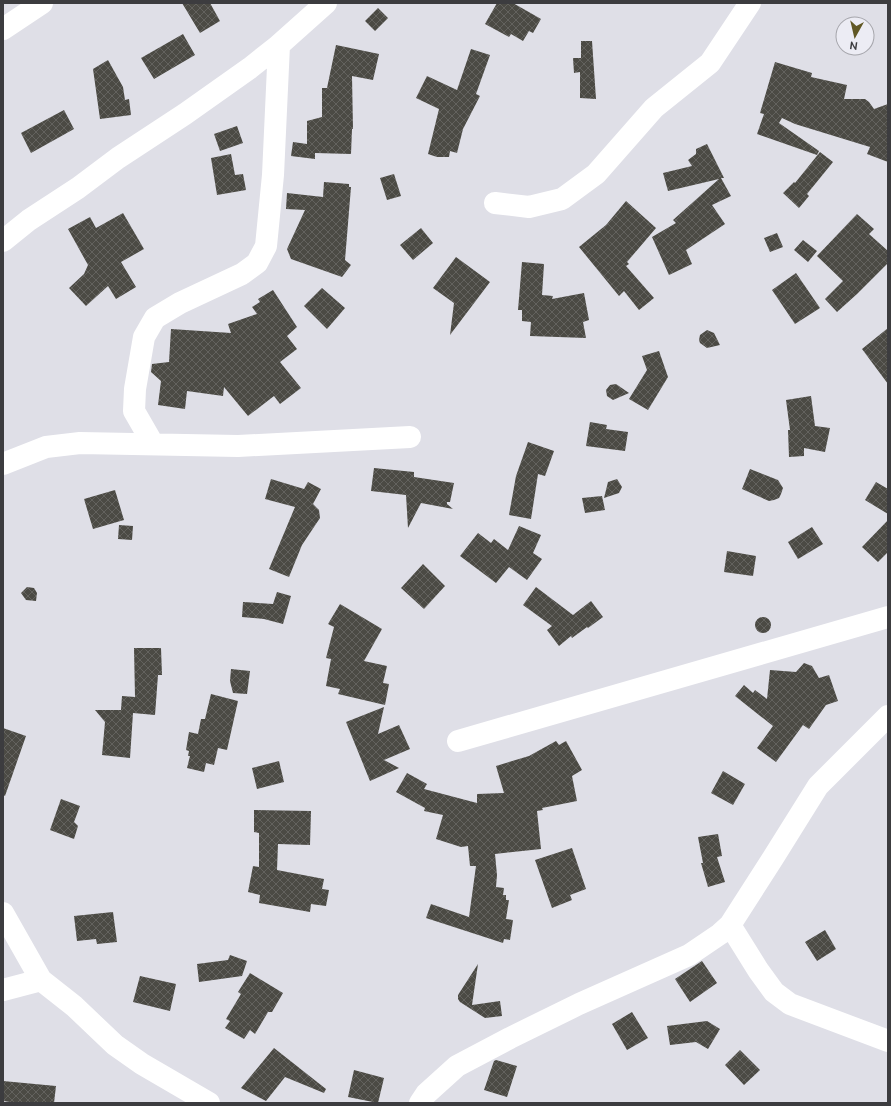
<svg xmlns="http://www.w3.org/2000/svg" width="891" height="1106" viewBox="0 0 891 1106" font-family="Ubuntu,sans-serif">
  <style>
    .building { fill: url(#building-cross-hatch) }
    .lines { fill: none; stroke-linecap: round; stroke-linejoin: round }
    .street { stroke: #fff; stroke-width: 22 }
  </style>
  <defs>
    <pattern id="building-cross-hatch" width="8" height="8" patternUnits="userSpaceOnUse"><rect width="8" height="8" fill="#4b4a44"/><path d="M0 0l8 8M0 8l8-8" fill="none" stroke="#63625e"/></pattern>
  </defs>
  <rect width="100%" height="100%" fill="#dfdfe7"/>
  <path class="building" d="M182,3H210L220,21L200,33Z
    M497,3H513L541,19L533,33L529,31L523,41L511,34L509,37L485,24Z
    M378,8L388,18L375,31L365,21Z
    M183,34L195,55L154,79L141,58Z
    M581,41H592L596,99L580,98V72L574,73L573,58H581Z
    M336,45L379,54L373,80L352,76L353,129H352L351,154L315,153V159L291,156L293,142L307,144V121L322,117V88H327Z
    M471,49L490,55L476,94L480,96L463,129L457,153L450,151L449,157H437L428,154L439,109L416,98L427,76L457,90Z
    M108,60L123,87L125,100L129,99L131,115L100,119L93,69Z
    M775,62L812,73L811,77L847,85L844,99H865L869,102L874,109L888,104V162L867,154L870,147L795,124L782,118L779,123L819,151L817,155L757,134L764,114L760,113Z
    M64,110L74,129L31,153L21,133Z
    M237,126L243,143L220,151L214,134Z
    M707,144L724,178H721L731,196L712,205L725,224L686,250L692,264L669,275L652,237L676,223L673,220L719,179L668,191L663,173L692,166L688,160L696,154V149Z
    M820,152L833,162L807,194L809,196L799,208L783,193L794,182L795,183Z
    M231,154L235,175L243,174L246,190L217,195L211,158Z
    M394,174L401,196L387,200L380,178Z
    M324,182L349,184V187H351L345,260L351,265L342,277L291,259L287,249L305,210L286,209L287,193L323,197Z
    M626,201L656,228L627,262L629,264L626,266L654,298L639,310L624,291L619,296L579,247L606,225Z
    M123,213L144,249L121,262L136,287L116,299L108,286L86,306L69,288L84,274L88,265L68,229L90,217L96,228Z
    M857,214L874,229L869,234L888,251V263L857,294L837,312L825,299L843,281L817,256Z
    M421,228L433,243L413,260L400,245Z
    M777,233L783,247L770,252L764,238Z
    M803,240L817,251L808,262L794,250Z
    M456,257L490,282L450,335L454,303L433,288Z
    M522,262L544,264L542,295L553,296L552,299L584,293L589,320L583,322L586,338L530,336L531,322L522,321V310H518Z
    M796,273L820,308L795,324L772,290Z
    M322,288L345,308L327,329L304,306Z
    M273,290L297,327L287,336L297,349L280,362L301,388L280,404L274,396L248,416L224,387L223,396L187,391L185,409L158,405L161,381L151,372L152,364L169,362L171,329L231,333L228,324L257,314L252,307L260,302L258,299Z
    M888,328V384L862,349Z
    M707,330L714,333L720,345L707,348L700,343L699,340L700,335Z
    M659,351L668,377L648,410L629,399L647,370L642,356Z
    M616,384L629,393L613,400L607,396L606,390L610,385Z
    M811,396L815,426L830,428L825,452L804,448V456L789,457L788,430H790L786,400Z
    M590,422L607,425L606,429L628,432L625,451L586,446Z
    M528,442L554,451L545,476L538,474L531,519L509,515L516,476Z
    M374,468L414,472V477L454,483L450,502H447V504L453,509L421,503L408,528L406,495L371,491Z
    M750,469L778,480L783,488L781,494L779,498L774,500L769,501L742,489Z
    M271,479L304,489L308,482L321,489L313,504L319,510L320,518L302,545L289,577L269,569L295,507L265,499Z
    M617,479L622,487L619,493L604,498L608,482Z
    M876,482L888,489V514L865,500Z
    M115,490L124,520L93,529L84,499Z
    M602,496L605,510L585,513L582,498Z
    M888,520V552L878,562L862,547Z
    M119,525L133,526L132,540L118,539Z
    M519,526L541,535L533,553L542,559L527,580L509,567L496,583L460,556L478,533L491,543L494,539L508,550Z
    M812,527L823,544L798,559L788,542Z
    M727,551L756,556L753,576L724,572Z
    M423,564L445,586L424,609L401,588Z
    M27,587L34,588L37,593L36,601L26,600L21,593Z
    M536,587L573,615L591,601L603,617L588,628L587,627L572,638L571,636L559,646L547,630L552,626L523,605Z
    M277,592L291,596L283,624L264,619L242,617L243,602L273,604Z
    M340,604L382,629L364,661L387,666L383,683L389,684L385,705L338,694L340,689L326,686L331,659L326,658L334,627L328,624Z
    M755 625a8 8 0 1 1 16 0a8 8 0 1 1-16 0Z
    M134,648H161L162,675H158L155,715L133,713L130,758L102,755L105,722L95,710H121L122,696L135,697Z
    M804,663L812,666L819,678L829,675L838,701L826,705L809,729L803,725L776,762L757,748L773,726L735,696L744,685L753,693L755,690L767,699L770,670L796,672Z
    M231,669L250,671L247,694L233,693L230,681Z
    M211,694L238,701L227,750L218,748L214,765L206,763L204,772L187,768L190,756H188L189,751L186,750L189,732L198,734L201,719H205Z
    M384,707L378,734L399,725L410,749L384,760L399,768L370,781L346,722Z
    M3,728L26,736L5,796L3,795Z
    M556,741L559,745L566,741L582,770L572,776L577,801L542,808L543,810L537,811L541,849L495,854L497,875L496,887L504,888L503,895H506V900H509L506,919L513,920L510,940L504,939L503,943L426,918L431,904L469,917L476,866H470L468,846L461,847L436,839L443,815L424,811L425,808L396,792L407,773L427,784L424,789L477,803V794L504,793L496,766L529,756Z
    M279,761L284,782L257,789L252,768Z
    M723,771L745,784L733,805L711,793Z
    M61,799L80,806L74,822L78,826L74,839L50,830Z
    M254,810L311,811L310,845L278,844L277,870L324,879L322,889L329,890L326,906L311,904L310,912L259,903L260,895L248,892L253,866L259,867V833L254,832Z
    M718,834L722,856L717,857L725,882L708,887L701,863H703L698,837Z
    M572,848L586,889L570,895L572,900L552,908L535,860Z
    M113,912L117,942L97,944L96,939L77,941L74,916Z
    M825,930L836,949L817,961L805,942Z
    M230,955L247,961L242,976L199,982L197,964L228,960Z
    M702,961L717,983L690,1002L675,979Z
    M478,964L472,1005L500,1001L502,1016L485,1018L460,1002L458,999V995Z
    M250,973L283,993L272,1012H268L255,1034L250,1030L244,1039L225,1028L230,1021L226,1019L241,994L238,992Z
    M140,976L176,984L170,1011L133,1002Z
    M632,1012L648,1038L627,1050L612,1024Z
    M707,1021L720,1029L708,1049L696,1042L670,1045L667,1026Z
    M274,1048L326,1089L324,1093L285,1077L266,1101L241,1088Z
    M740,1050L760,1070L744,1085L725,1065Z
    M496,1060L517,1066L507,1097L484,1090L494,1061Z
    M354,1070L384,1078L378,1103L348,1097Z
    M3,1081L56,1086L54,1103H17L3,1101Z"/>
  <g class="lines">
    <path class="street" d="M3,29L42,3
      M495,203L529,207L562,199L596,174L654,108L710,63L750,3
      M3,241L29,220L78,188L118,158L185,114L250,68L279,45L326,3
      M153,444L134,411L135,389L144,337L155,318L180,303L242,274L257,263L266,246L273,175L279,45
      M3,464L46,447L80,443L238,446L410,437
      M458,741L888,617
      M3,913L41,980L74,1006L115,1045L142,1064L209,1103
      M730,925L758,970L774,992L790,1004L888,1041
      M3,990L41,980
      M420,1103L426,1094L457,1066L510,1038L579,1004L689,955L720,934L730,925L773,858L818,786L888,716"/>
  </g>
  <rect width="891" height="1106" fill="none" stroke="#3c3c3f" stroke-width="8"/>
  <g transform="translate(855 36) rotate(188)"><circle r="19" fill="#ececf4" stroke="#a6a6ac"/>
  <path d="M0-3L7 15L0 10L-7 15Z" fill="#605724"/>
  <text y="-6" font-size="11" font-weight="bold" text-anchor="middle" fill="#3c3c3f">N</text>
  </g>
</svg>
